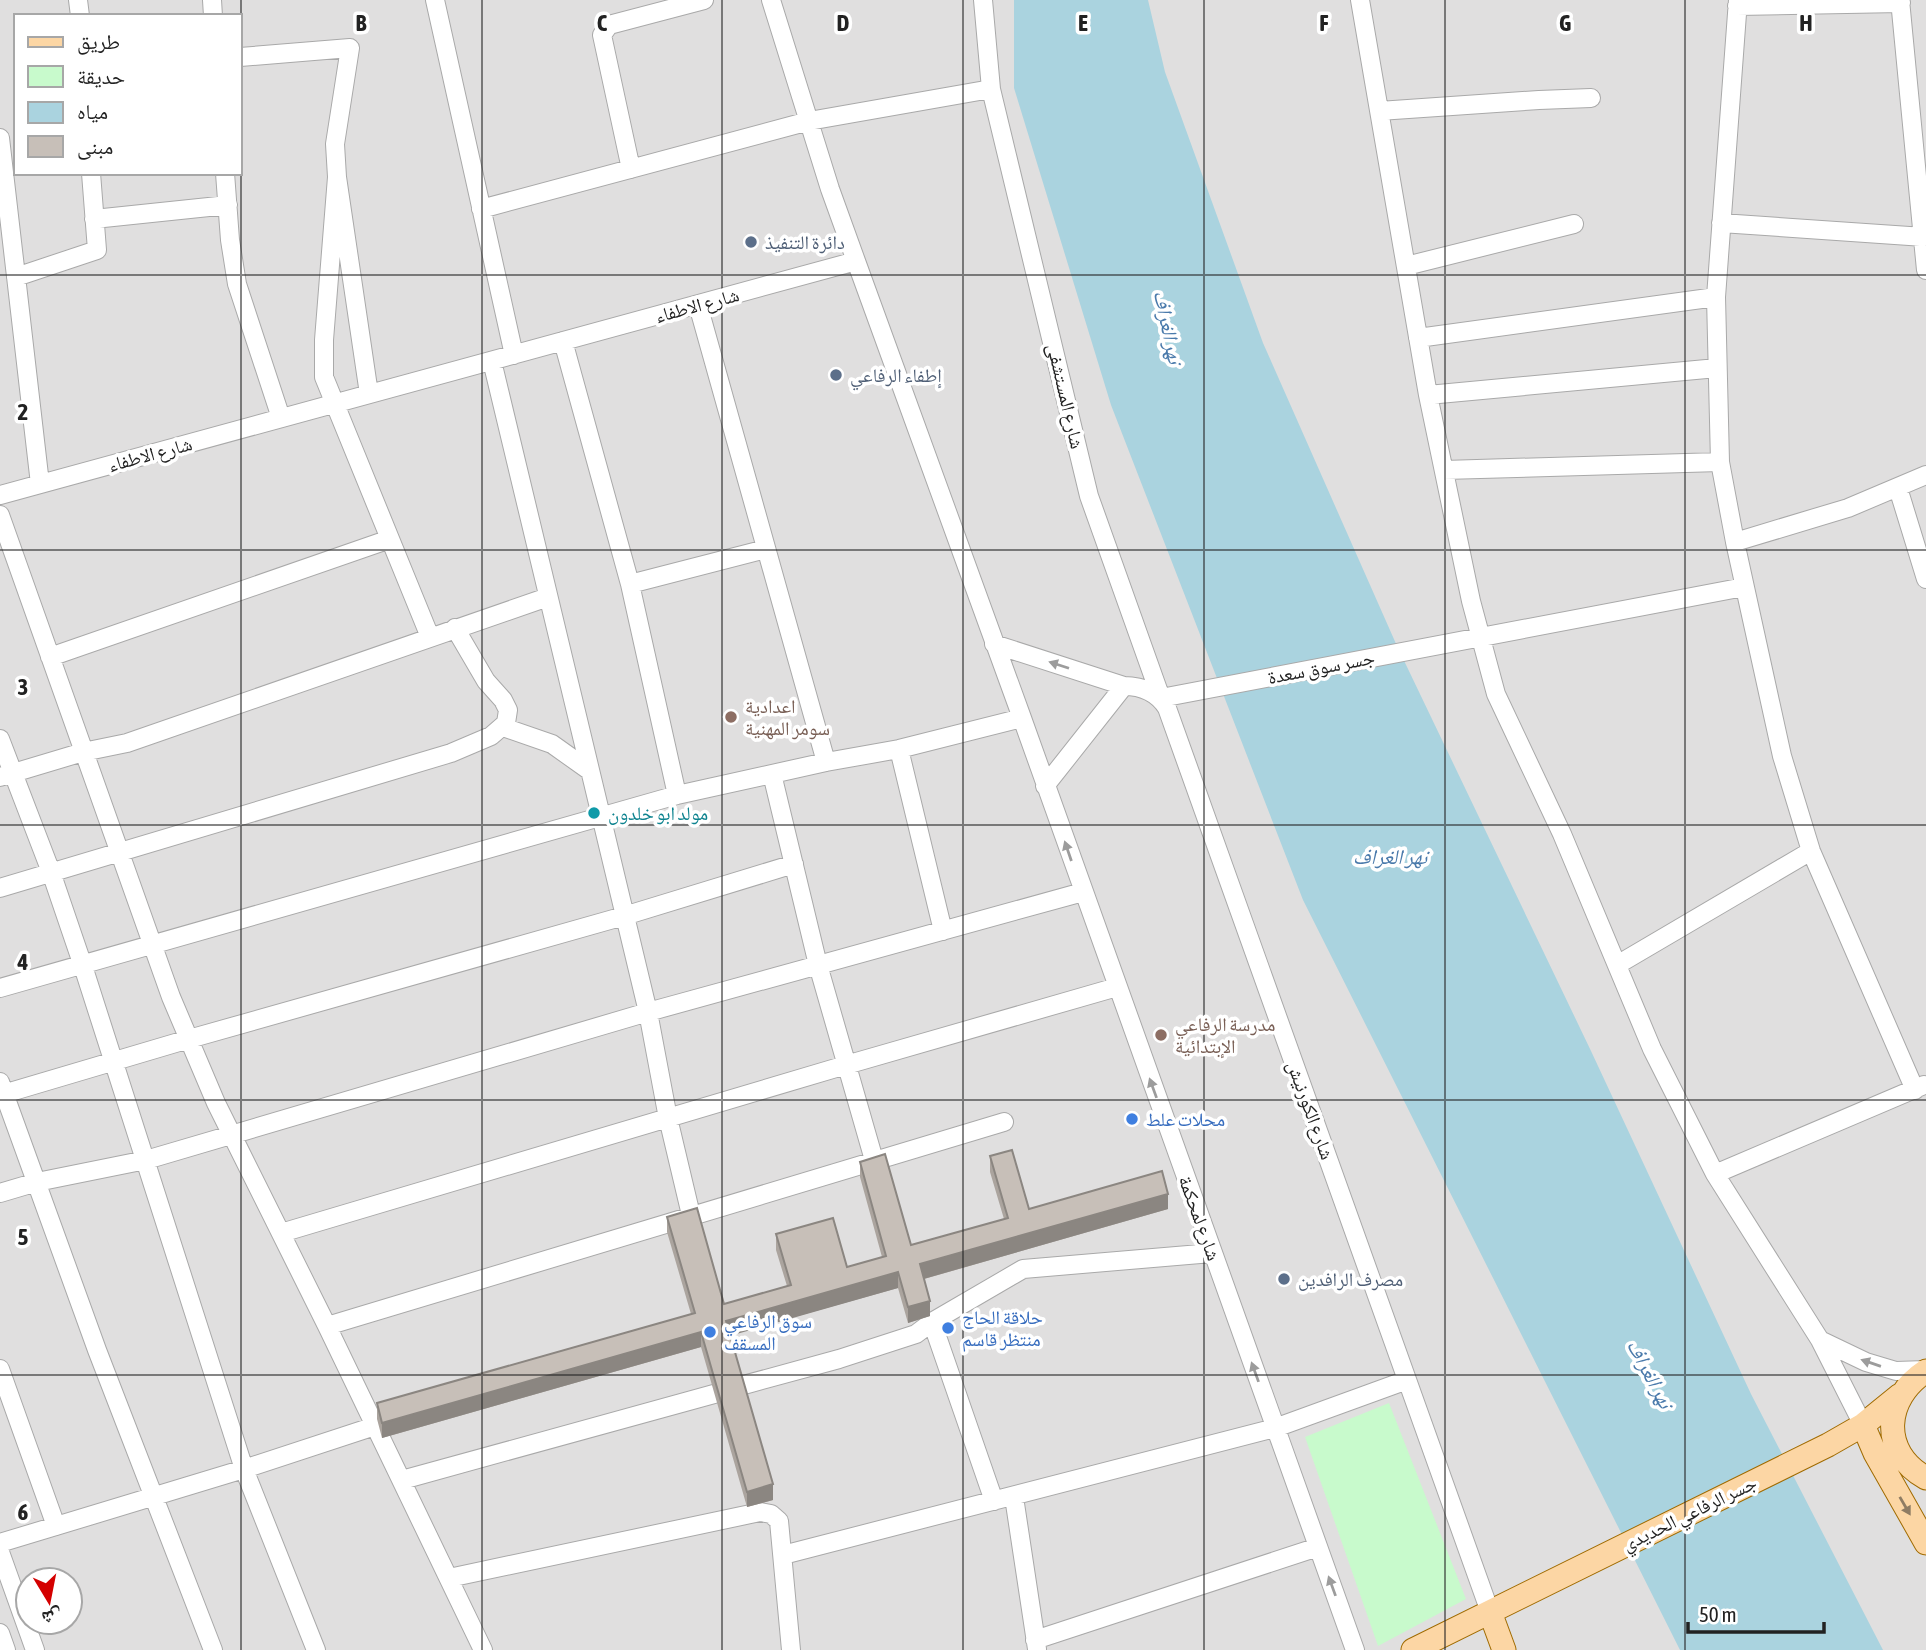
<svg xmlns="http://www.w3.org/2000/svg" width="1926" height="1650" viewBox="0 0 1926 1650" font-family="'Asap Condensed','Noto Naskh Arabic',sans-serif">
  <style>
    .residential { fill: #e0dfdf; fill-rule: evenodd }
    .park { fill: #c8facc }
    .water { fill: #aad3df }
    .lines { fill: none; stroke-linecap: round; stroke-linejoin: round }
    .minor-casing { stroke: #a9a9a9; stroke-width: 20 }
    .major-casing { stroke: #a06b00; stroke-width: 25 }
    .minor { stroke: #fff; stroke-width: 18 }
    .major { stroke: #fcd6a4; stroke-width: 23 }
    .wall { fill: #aba49e }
    .shaded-wall { fill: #8b8681 }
    .building { fill: #c7bfb8; stroke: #8b8681; stroke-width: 2 }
    .oneway { fill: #9c9c9c }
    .oneway2 { fill: #8f7c63 }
    .grid { fill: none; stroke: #222; stroke-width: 2; stroke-opacity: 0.55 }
    .service-dot { fill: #5c6f8a; stroke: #fff; stroke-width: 2.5 }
    .education-dot { fill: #8d6e63; stroke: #fff; stroke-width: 2.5 }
    .culture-dot { fill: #0f9aa8; stroke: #fff; stroke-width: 2.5 }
    .shop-dot { fill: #3f7fe0; stroke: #fff; stroke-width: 2.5 }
    .labels { text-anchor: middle; stroke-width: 7; stroke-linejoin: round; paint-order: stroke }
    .service-label { font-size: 19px; fill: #4e5e75; stroke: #fff; text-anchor: start }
    .street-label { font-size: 19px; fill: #222; stroke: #fff }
    .education-label { font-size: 19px; fill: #785e54; stroke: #fff; text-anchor: start }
    .culture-label { font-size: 19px; fill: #0d838f; stroke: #fff; text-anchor: start }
    .shop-label { font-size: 19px; fill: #366cbe; stroke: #fff; text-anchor: start }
    .water-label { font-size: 21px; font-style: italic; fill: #4a7aab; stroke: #fff }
    .grid-label { font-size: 23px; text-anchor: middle; font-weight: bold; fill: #222; stroke: #fff; stroke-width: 7; stroke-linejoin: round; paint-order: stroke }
  </style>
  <rect width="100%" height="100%" fill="#f2efe9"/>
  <path class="residential" d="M0,0H1926V1650H0ZM16,16H240V173H16ZM28,1580H70V1622H28Z"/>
  <path class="park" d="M1389,1403L1466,1599L1378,1646L1305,1437Z"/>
  <path class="water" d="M1014,0H1148L1165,72L1263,343L1397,646L1591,1051L1751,1394L1883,1650H1680L1303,900L1111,405L1014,88Z"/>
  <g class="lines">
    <g class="minor-casing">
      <path id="minor" d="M78,0L80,16
        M212,0L213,16
        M435,0L514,355
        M771,0L830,189L856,261
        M983,0L991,89L1089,496L1161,698L1744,587
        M1360,0L1428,395L1471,601L1496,694L1562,834L1652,1049L1715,1174L1820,1340L1863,1425
        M1738,0L1716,297L1720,462L1735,542L1782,756L1811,851L1915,1090
        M1900,0L1926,270
        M1737,6L1901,3
        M240,57L350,48L335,144L337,177L369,394
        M1379,111L1539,100L1591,98
        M0,138L40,484
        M631,169L602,35L609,25L704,0
        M225,173L230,240L237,284L281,418
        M337,177L324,340V377L430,637
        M481,209L809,121L991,89
        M94,219L228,205
        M1721,223L1924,237
        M1406,266L1574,224
        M16,277L97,250L91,173
        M698,305L826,762
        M1418,338L1716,297
        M563,341L630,584
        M492,361L648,1012L668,1118L691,1215
        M1428,395L1717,368
        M1444,470L1720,462
        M1898,488L1926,579
        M0,495L856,261L1022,718L1355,1650
        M0,515L171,997L216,1103L327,1326L483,1650
        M1735,542L1848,508L1926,475
        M994,644L1124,686C1142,686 1157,692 1167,708L1490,1612
        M50,657L390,539
        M503,727L552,744L590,771
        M0,739L51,872L82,963L244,1469L316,1650
        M899,749L943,931
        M772,774L818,965L874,1160
        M0,777L83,752L127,743L548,597
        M1045,786L1124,686
        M677,795L630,584L766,549
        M0,888L451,753L491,736L506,723L508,710L503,700L486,681L455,628
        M1617,965L1811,851
        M0,988L677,795L826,762L899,749L1022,718
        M0,1082L97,1350L213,1650
        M0,1095L189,1039L624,916L794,864
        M1715,1174L1924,1085
        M0,1193L37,1182L146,1160L648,1012L1083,892
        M281,1233L846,1065L1117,987
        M932,1322L994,1501
        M327,1326L1004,1122
        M1820,1340L1866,1362L1896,1371L1926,1370
        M0,1369L56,1526
        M740,1386L839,1359L916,1334L932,1322L1023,1269L1212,1253
        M402,1480L714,1394
        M1014,1497L1037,1649
        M0,1543L244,1469L375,1426
        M0,1552L35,1650
        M783,1555L1275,1428L1407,1380
        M449,1578L760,1512L771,1514L779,1521L791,1650
        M0,1633L6,1650
        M1035,1640L1318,1547"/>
    </g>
    <g class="major-casing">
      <path id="major" d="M1926,1371C1884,1398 1879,1452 1926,1478
        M1863,1425L1875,1453L1926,1543
        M1490,1612L1504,1650
        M1413,1650L1828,1445L1863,1425L1900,1395"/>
    </g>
    <use href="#minor" class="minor"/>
    <use href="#major" class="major"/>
  </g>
  <path class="wall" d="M990,1156L1029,1209H1168L924,1279L930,1316L908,1323L898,1288L730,1335L773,1500L747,1507L701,1347L382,1438L377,1419V1403L691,1314L667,1232V1217L724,1304L787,1286L776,1250V1234L847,1267L882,1257L860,1177V1162L911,1245L1004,1219L990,1172Z"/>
  <path class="shaded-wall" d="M1168,1194V1209L920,1280V1264Z
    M898,1272V1288L726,1337V1321Z
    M930,1301V1316L908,1323V1307Z
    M701,1332V1347L382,1438V1423Z
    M773,1484V1500L747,1507V1492Z"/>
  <path class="building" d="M1012,1150L1029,1209L1162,1171L1168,1194L920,1264L930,1301L908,1307L898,1272L726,1321L773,1484L747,1492L701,1332L382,1423L377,1403L695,1313L667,1217L697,1208L724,1304L791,1285L776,1234L833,1218L847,1267L886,1256L860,1162L885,1154L911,1245L1008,1218L990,1156Z"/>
  <defs><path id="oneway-solid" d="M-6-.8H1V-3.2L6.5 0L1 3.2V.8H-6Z" transform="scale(1.75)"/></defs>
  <g class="oneway">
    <use href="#oneway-solid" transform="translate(1059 665) rotate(-162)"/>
    <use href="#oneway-solid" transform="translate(1068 851) rotate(-109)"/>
    <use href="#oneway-solid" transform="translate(1153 1088) rotate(-110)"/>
    <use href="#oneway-solid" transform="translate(1871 1363) rotate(-161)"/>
    <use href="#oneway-solid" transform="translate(1255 1372) rotate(-110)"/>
    <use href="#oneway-solid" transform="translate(1332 1586) rotate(-110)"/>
  </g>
  <use class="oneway2" href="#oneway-solid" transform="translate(1905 1506) rotate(60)"/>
  <path class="grid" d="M241,0V1650M482,0V1650M722,0V1650M963,0V1650M1204,0V1650M1445,0V1650M1685,0V1650M0,275H1926M0,550H1926M0,825H1926M0,1100H1926M0,1375H1926"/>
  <g class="service-dot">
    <circle cx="751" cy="242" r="7"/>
    <circle cx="836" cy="375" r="7"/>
    <circle cx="1284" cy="1279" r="7"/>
  </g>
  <g class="education-dot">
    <circle cx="731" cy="717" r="7"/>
    <circle cx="1161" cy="1035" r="7"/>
  </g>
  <circle class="culture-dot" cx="594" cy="813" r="7"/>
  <g class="shop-dot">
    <circle cx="1132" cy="1119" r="7"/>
    <circle cx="948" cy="1328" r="7"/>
    <circle cx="710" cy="1332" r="7"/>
  </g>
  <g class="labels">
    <g class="service-label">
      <text x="765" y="249">دائرة التنفيذ</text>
      <text x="850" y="382">إطفاء الرفاعي</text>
      <text x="1298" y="1286">مصرف الرافدين</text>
    </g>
    <g class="street-label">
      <text transform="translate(697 305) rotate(-15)" y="7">شارع الاطفاء</text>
      <text transform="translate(1066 396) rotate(77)" y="7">شارع المستشفى</text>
      <text transform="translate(150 454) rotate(-15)" y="7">شارع الاطفاء</text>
      <text transform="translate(1321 667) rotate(-11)" y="7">جسر سوق سعدة</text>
      <text transform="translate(1311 1110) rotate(70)" y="7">شارع الكورنيش</text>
      <text transform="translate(1200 1218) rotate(70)" y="7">شارع لمحكمة</text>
      <text transform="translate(1689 1513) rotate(-26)" y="7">جسر الرفاعي الحديدي</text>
    </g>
    <g class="education-label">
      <text x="745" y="713">اعدادية<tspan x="745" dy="22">سومر المهنية</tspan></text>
      <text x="1175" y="1031">مدرسة الرفاعي<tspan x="1175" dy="22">الإبتدائية</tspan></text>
    </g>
    <g class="culture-label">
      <text x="608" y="820">مولد ابو خلدون</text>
    </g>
    <g class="shop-label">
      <text x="1146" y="1126">محلات علط</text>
      <text x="962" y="1324">حلاقة الحاج<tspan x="962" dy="22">منتظر قاسم</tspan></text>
      <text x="724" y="1328">سوق الرفاعي<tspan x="724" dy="22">المسقف</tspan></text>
    </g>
    <g class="water-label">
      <text transform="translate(1168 327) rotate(78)" y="7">نهر الغراف</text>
      <text x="1390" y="864">نهر الغراف</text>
      <text transform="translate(1650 1374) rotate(62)" y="7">نهر الغراف</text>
    </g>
  </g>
  <g class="grid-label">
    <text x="361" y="31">B</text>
    <text x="602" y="31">C</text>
    <text x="843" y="31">D</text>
    <text x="1083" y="31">E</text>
    <text x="1324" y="31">F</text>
    <text x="1565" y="31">G</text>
    <text x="1806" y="31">H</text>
    <text x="23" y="420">2</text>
    <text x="23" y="695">3</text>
    <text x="23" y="970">4</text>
    <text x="23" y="1245">5</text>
    <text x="23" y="1520">6</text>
  </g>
  <rect x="14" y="14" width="228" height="161" fill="#ffffff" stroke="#a7a7a7" stroke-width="2"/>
  <rect x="28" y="37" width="35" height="10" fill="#fcd6a4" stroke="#a7a7a7" stroke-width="2"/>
  <text x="77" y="49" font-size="21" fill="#222222">طريق</text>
  <rect x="28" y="66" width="35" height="21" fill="#c8facc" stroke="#a7a7a7" stroke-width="2"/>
  <text x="77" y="84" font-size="21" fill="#222222">حديقة</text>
  <rect x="28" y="102" width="35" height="21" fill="#aad3df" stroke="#a7a7a7" stroke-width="2"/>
  <text x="77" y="119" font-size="21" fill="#222222">مياه</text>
  <rect x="28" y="136" width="35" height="21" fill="#c7bfb8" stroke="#a7a7a7" stroke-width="2"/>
  <text x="77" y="154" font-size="21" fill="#222222">مبنى</text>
  <g transform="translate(49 1601) rotate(170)"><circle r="33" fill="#ffffff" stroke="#a7a7a7" stroke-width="2"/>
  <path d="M0-5L12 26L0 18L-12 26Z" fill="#d40000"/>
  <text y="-10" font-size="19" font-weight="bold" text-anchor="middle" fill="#222222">ش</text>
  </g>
  <path d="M1688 1622v10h136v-10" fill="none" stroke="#222222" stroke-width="3.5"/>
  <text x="1699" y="1622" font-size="21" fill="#222222" stroke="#ffffff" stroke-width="5" paint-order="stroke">50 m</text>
</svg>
